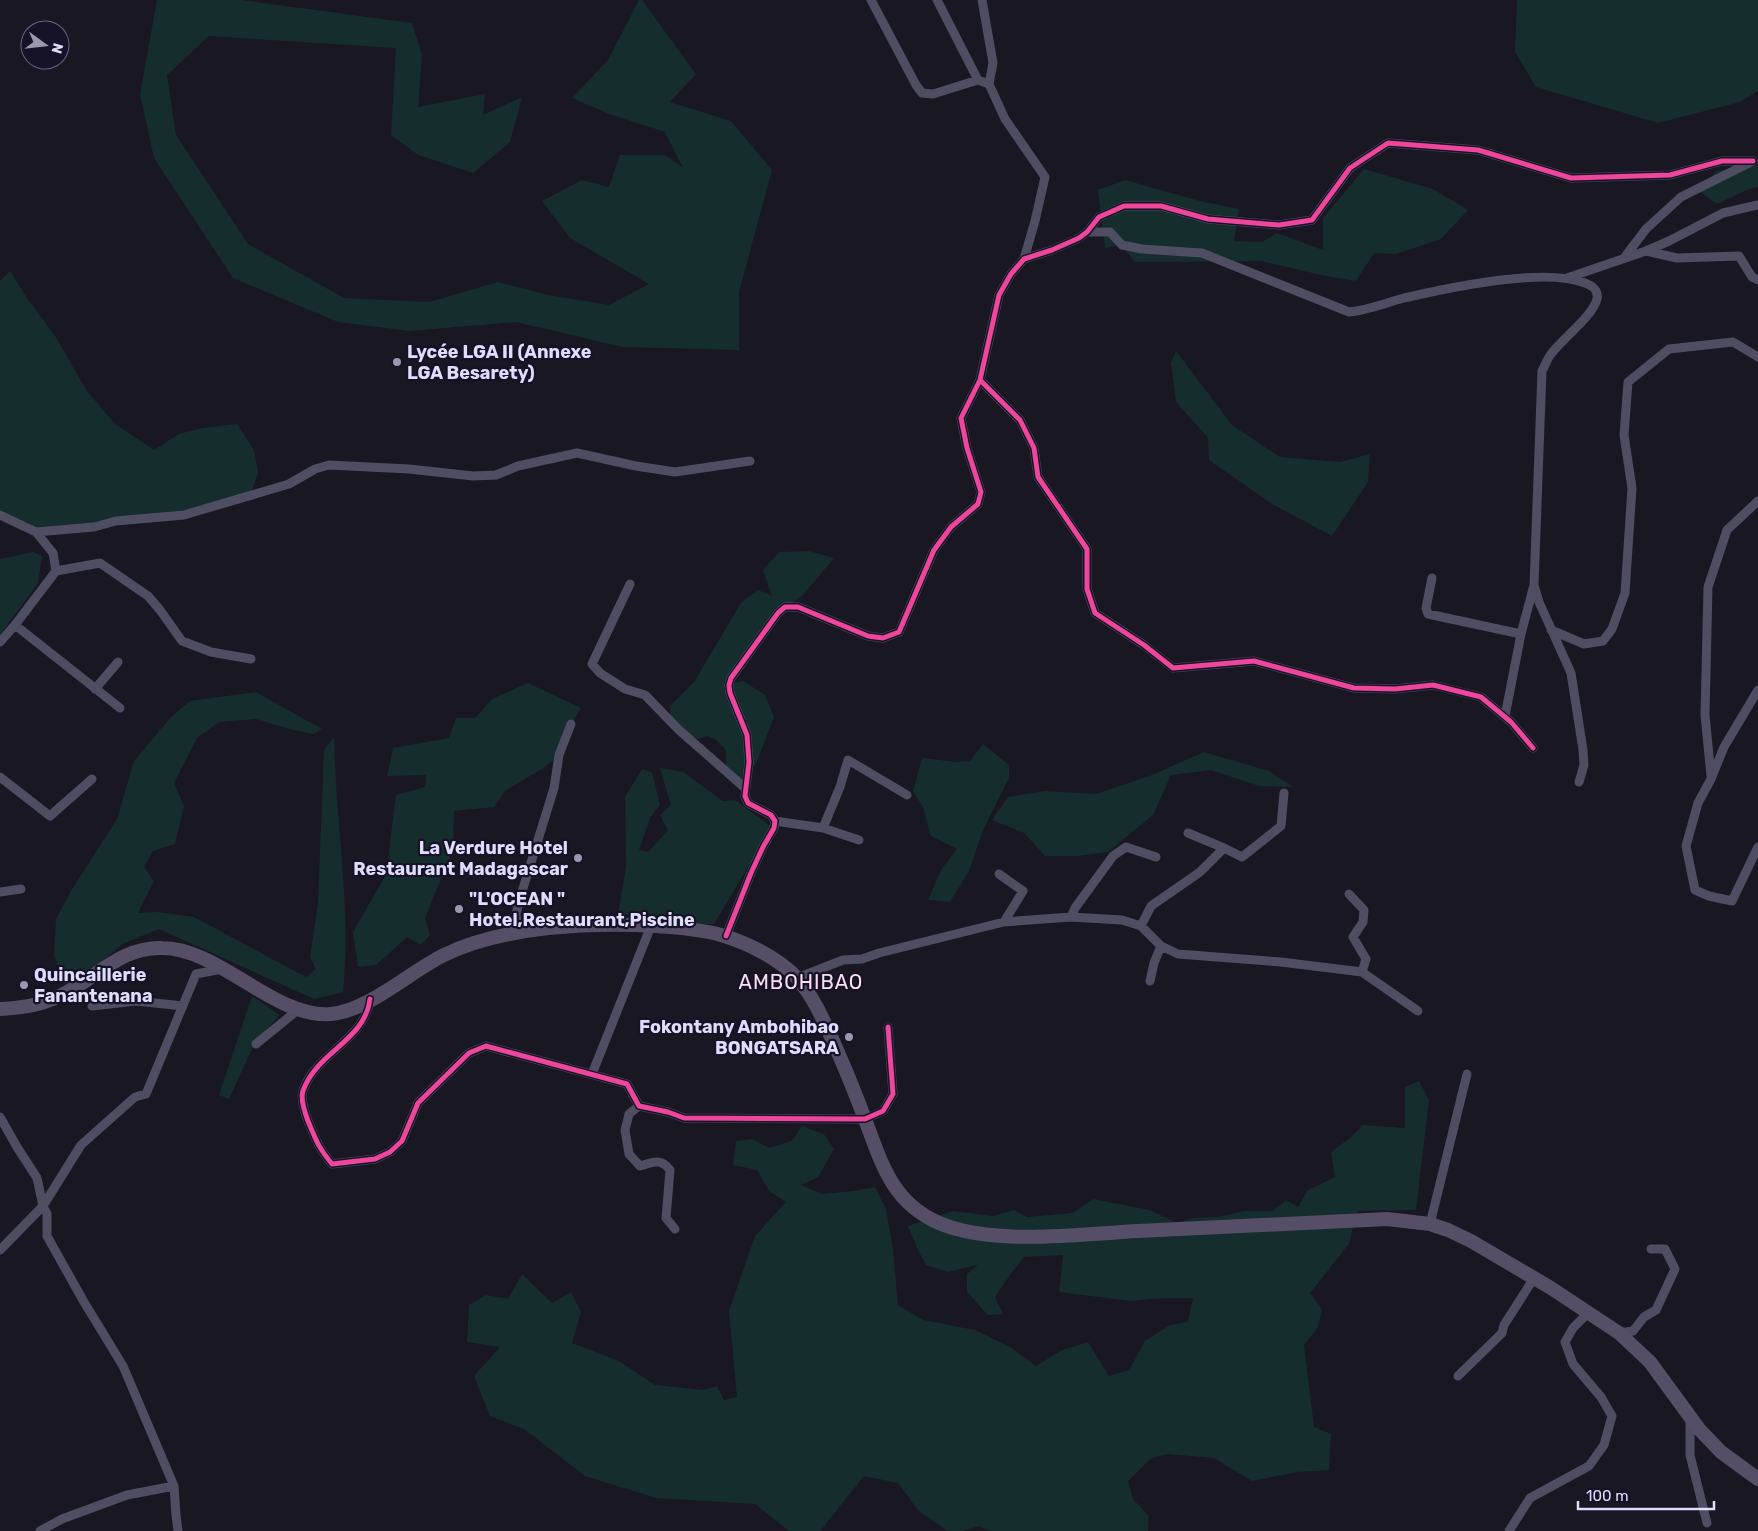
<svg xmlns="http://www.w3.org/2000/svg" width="1758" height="1531" viewBox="0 0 1758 1531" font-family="Rubik,sans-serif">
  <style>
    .green { fill: #162d2d }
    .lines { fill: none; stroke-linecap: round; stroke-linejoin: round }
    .minor { stroke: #4f4d62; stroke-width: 9 }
    .primary { stroke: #564e66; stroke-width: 14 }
    .cycleway-casing { stroke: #161227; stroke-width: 8 }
    .cycleway { stroke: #ed469a; stroke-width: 5 }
    .poi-dot { fill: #9a97af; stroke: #161227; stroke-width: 2 }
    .labels { text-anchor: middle; stroke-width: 4.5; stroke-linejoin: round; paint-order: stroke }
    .poi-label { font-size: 18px; font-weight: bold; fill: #e0dcfb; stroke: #161227; text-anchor: start }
    .quarter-label { font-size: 20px; letter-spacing: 1px; fill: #fcdef1; stroke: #161227 }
  </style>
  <rect width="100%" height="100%" fill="#191722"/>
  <path class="green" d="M157,0H241L412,23L422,55L418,107L485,94L483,115L522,97L510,142L473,173L418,155L391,135L396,48L209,36L167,75L176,135L248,244L344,298L429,302L498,282L548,295L609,305L649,284L570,238L542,201L582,180L609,187L620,155H665L683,168L665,132L609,114L572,98L608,60L639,0H642L696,74L670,102L731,121L772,170L739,292V350L623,347L516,322L409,331L338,322L233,278L154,158L140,94Z
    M1517,0H1758V91L1740,102L1658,123L1536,87L1515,52Z
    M1758,165V187L1749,189L1717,204L1700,192L1716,171Z
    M1364,169L1433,189L1468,210L1441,239L1396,254L1374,253L1356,281L1321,275L1261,261L1134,262L1122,245L1105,248L1098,190L1125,180L1200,201L1239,209L1234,241L1262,242L1277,233L1323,250V218Z
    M10,271L27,298L55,336L87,391L115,424L154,450L179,434L202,428L237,424L254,450L258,473L250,496L214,507L36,532L0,513V281Z
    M1176,351L1232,425L1280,457L1340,462L1370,454L1368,482L1332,536L1272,504L1209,460L1208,438L1176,402L1171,363Z
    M809,551L834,558L803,595L784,609L726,685L743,681L765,695L774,717L756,764L735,783L726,768V750L715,739L707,736L698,739L671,726L670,706L694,682L741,603L758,590L772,596L763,570L779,552Z
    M33,552L42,556L38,583L0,635V559Z
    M528,683L581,708L568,729L559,755L545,767L505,791L494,807L454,811L453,849L425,918L430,935L421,945L407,937L376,965L358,967L353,932L388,871L390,842L396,795L425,787L426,775L387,776L393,748L449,738L456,718H475L492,699Z
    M256,692L322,729L314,734L293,730L256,719L219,722L197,738L174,783L184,806L175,844L153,851L144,867L154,881L138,913L157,912L194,917L306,977L316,969L310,958L318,903L324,750L334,737C335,762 336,788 338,813C343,873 349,932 343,992L314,999L159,929L122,944L68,992L54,955L56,919L71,891L117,819L134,761L171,717L190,701Z
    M983,744L1009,765V778L983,830L969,871L950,902L928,900L941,870L957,849L931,836L923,807L913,792L922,758L956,762L970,761Z
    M1204,752L1269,771L1293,787L1259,786L1211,770L1171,775L1153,815L1108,852L1077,856H1045L1024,833L992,820L1008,797L1045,791L1096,794L1152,775Z
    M660,768L683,772L723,801L735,800L772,827L714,924L694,925L676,918L618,914L626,867L625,797L642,769L652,772L660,805L650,818L639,850L648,852L668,830L660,815L671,805Z
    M252,996L280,1015L256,1040L229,1099L219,1095Z
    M1419,1081L1429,1100L1416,1210L1357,1211L1349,1244L1310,1293L1322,1309L1318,1327L1304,1345L1314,1427L1331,1434L1329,1470L1297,1472L1252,1481L1214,1458L1167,1454L1150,1459L1128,1481L1133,1499L1149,1516L1148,1531H990L978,1526L963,1531H947L918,1510L898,1483L864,1476L820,1531H789L755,1504L656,1498L585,1476L524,1429L490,1416L474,1376L500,1347L467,1342L469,1305L486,1295L508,1299L522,1274L552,1303L571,1292L581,1312L572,1343L619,1361L655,1385L703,1390L717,1386L724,1400L737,1397L729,1311L755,1236L786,1202L769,1191L757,1170L733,1165L736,1141L753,1139L769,1148L792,1141L802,1126L824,1134L834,1149L818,1177L801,1185L822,1194L854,1191L875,1187L886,1209L893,1249L898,1305L923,1320L975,1330L1012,1348L1036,1366L1062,1350L1088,1342L1109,1376L1129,1370L1145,1341L1170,1325L1188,1322L1193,1298H1165L1130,1301L1059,1292L1063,1255L1024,1257L1009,1276L995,1297L1003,1314L988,1315L967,1292V1274L978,1265L948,1272L926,1265L918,1250L908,1226L953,1211L993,1216L1014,1210L1027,1217L1073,1213L1093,1199L1150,1210L1177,1223L1193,1218L1218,1217L1245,1211H1273L1286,1200L1298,1207L1308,1190L1335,1177L1331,1152L1350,1138L1363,1125L1405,1128V1087Z"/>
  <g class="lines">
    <path class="minor" d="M871,0L916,85L922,93L933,94L978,80L989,84
      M937,0L978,80
      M982,0L993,63L989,84L1005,119L1045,177L1035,221L1024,259
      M1087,232H1110L1122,245L1142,249L1202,253L1349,312C1369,310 1385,303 1404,298C1447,288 1544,267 1585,283C1591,285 1599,290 1597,299C1593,316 1562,339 1551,354C1547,359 1545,366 1542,371L1534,585L1539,602L1571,673L1583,750L1584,765L1579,782
      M1646,251L1677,258L1739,256L1752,277L1758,280
      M1624,258L1646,229L1681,197L1751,162
      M1567,278L1646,251L1669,241L1723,213L1758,205
      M980,380L1020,420L1034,448L1038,477L1087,549V589L1095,613L1144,645L1173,668L1254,661L1354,688L1395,689L1433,685L1481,697L1511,722L1533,748
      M0,515L36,532L53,553L56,571L15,625L0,642
      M36,532L94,527L116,521L184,515L289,484L315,469L329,465L409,469L473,476L496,475L518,466L577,453L636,466L675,472L750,461
      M56,571L100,563L148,596L160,610L182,641L211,652L251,659
      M1432,578L1426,608L1428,614L1521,634
      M630,584L592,664L600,673L625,689L645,695L679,730L745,788
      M15,625L120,708
      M1551,630L1584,644L1603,641L1612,629L1625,593L1632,488L1624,435L1628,382L1669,349L1733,342L1758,357
      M95,689L118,662
      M1758,690L1724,747L1711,779L1698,803L1686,846L1695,890L1709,896L1732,901L1758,847
      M1505,716L1521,634L1534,585
      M1711,776L1705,715L1708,587L1727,530L1758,501
      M0,777L50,816L92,779
      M775,821L823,828L859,840
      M823,828L840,787L848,760L907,795
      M1188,833L1224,848
      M999,874L1023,891L1004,922
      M0,892L21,889
      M1349,894L1364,910L1363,922L1353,937L1366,959L1362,972
      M1071,917L1075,908L1113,856L1126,847L1156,857
      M1141,926L1151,906L1200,872L1224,848L1242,857L1281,826L1284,793
      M518,933L516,914L521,895L554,788L559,755L571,724
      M726,936L751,873L763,847L774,828L775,821L771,815L748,803L745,796L749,762L747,735L730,693L729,685L731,678L778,613L785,607H798L868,636L883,638L899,632L934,550L951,527L978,504L981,492L967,448L961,418L980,380L999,295L1011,274L1024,259L1052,250L1079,238L1087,232L1099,217L1124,206H1161L1208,219L1279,225L1312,220L1350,168L1388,143L1478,150L1571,178L1670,175L1722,161H1753
      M797,978L843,960L862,959L879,953L1004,922L1071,917L1122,920L1141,926L1161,946L1178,954L1281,962L1362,972L1418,1011
      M1150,981L1154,963L1161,946
      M370,999C365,1041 316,1052 303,1091C300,1099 305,1113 308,1121C316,1140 318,1147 332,1164L375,1159L390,1152L402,1141L418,1103L469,1053L486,1046L627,1084L639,1106L668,1112L684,1118L865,1119L883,1111L893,1094L888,1027
      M92,1006L136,1001L183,1006
      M256,1044L299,1009
      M592,1074L651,926
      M639,1106L629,1114L625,1130L629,1154L640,1166C653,1162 661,1158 670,1170L666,1218L675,1229
      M0,1117L17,1147L37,1178L43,1206L47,1214V1236L84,1302L123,1366L174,1486L176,1515L178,1531
      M1430,1224L1467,1074
      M0,1250L43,1206L81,1145L135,1097L146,1094L196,974L222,969
      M1619,1333L1633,1331L1644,1317L1656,1310L1675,1269L1665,1249H1651
      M1458,1376L1502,1333L1504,1325L1534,1278
      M1690,1418V1455L1707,1523
      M40,1531L62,1519L127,1495L174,1486
      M1509,1531L1530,1498L1589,1466L1604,1445L1612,1416L1601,1397L1573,1364L1565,1342L1573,1328L1588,1313"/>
    <path class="primary" d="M0,1009C25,1008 47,1004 69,991C100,974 123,947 162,948C219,948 275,1019 331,1014C368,1011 411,971 444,955C503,926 593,922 657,926C679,928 700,929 721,935C748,943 778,958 797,978C813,996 823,1019 833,1041C846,1070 858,1100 869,1130C884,1171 896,1204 939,1223C993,1246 1080,1234 1138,1231C1221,1227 1304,1223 1387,1219L1430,1224L1448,1230L1471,1241L1551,1288L1619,1333L1650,1362L1699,1429L1721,1452L1758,1479"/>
    <g class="cycleway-casing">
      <path id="cycleway" d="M980,380L1020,420L1034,448L1038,477L1087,549V589L1095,613L1144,645L1173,668L1254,661L1354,688L1395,689L1433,685L1481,697L1511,722L1533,748
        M726,936L751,873L763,847L774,828L775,821L771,815L748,803L745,796L749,762L747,735L730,693L729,685L731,678L778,613L785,607H798L868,636L883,638L899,632L934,550L951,527L978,504L981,492L967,448L961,418L980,380L999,295L1011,274L1024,259L1052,250L1079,238L1087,232L1099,217L1124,206H1161L1208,219L1279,225L1312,220L1350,168L1388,143L1478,150L1571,178L1670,175L1722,161H1753
        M370,999C365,1041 316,1052 303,1091C300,1099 305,1113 308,1121C316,1140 318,1147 332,1164L375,1159L390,1152L402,1141L418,1103L469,1053L486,1046L627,1084L639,1106L668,1112L684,1118L865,1119L883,1111L893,1094L888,1027"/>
    </g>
    <use href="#cycleway" class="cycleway"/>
  </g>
  <g class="poi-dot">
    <circle cx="397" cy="362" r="5"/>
    <circle cx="578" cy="858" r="5"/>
    <circle cx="459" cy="909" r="5"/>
    <circle cx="24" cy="985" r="5"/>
    <circle cx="849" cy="1037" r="5"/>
  </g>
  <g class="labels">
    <g class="poi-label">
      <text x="407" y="358">Lycée LGA II (Annexe<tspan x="407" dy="21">LGA Besarety)</tspan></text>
      <text x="568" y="854" text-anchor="end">La Verdure Hotel<tspan x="568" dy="21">Restaurant Madagascar</tspan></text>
      <text x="469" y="905">"L'OCEAN "<tspan x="469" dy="21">Hotel,Restaurant,Piscine</tspan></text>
      <text x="34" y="981">Quincaillerie<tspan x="34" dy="21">Fanantenana</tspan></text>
      <text x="839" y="1033" text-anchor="end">Fokontany Ambohibao<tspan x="839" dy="21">BONGATSARA</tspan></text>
    </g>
    <g class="quarter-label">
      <text x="801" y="989">AMBOHIBAO</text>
    </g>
  </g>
  <g transform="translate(45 45) rotate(105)"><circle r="24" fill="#161227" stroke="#67637c"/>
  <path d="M0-4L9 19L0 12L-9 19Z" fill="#9a97af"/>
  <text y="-8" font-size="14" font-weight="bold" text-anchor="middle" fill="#e0dcfb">N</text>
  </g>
  <path d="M1578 1501v8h136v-8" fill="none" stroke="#e0dcfb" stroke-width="2.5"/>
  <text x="1586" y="1501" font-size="15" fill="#e0dcfb" stroke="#161227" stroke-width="4" paint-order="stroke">100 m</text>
</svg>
